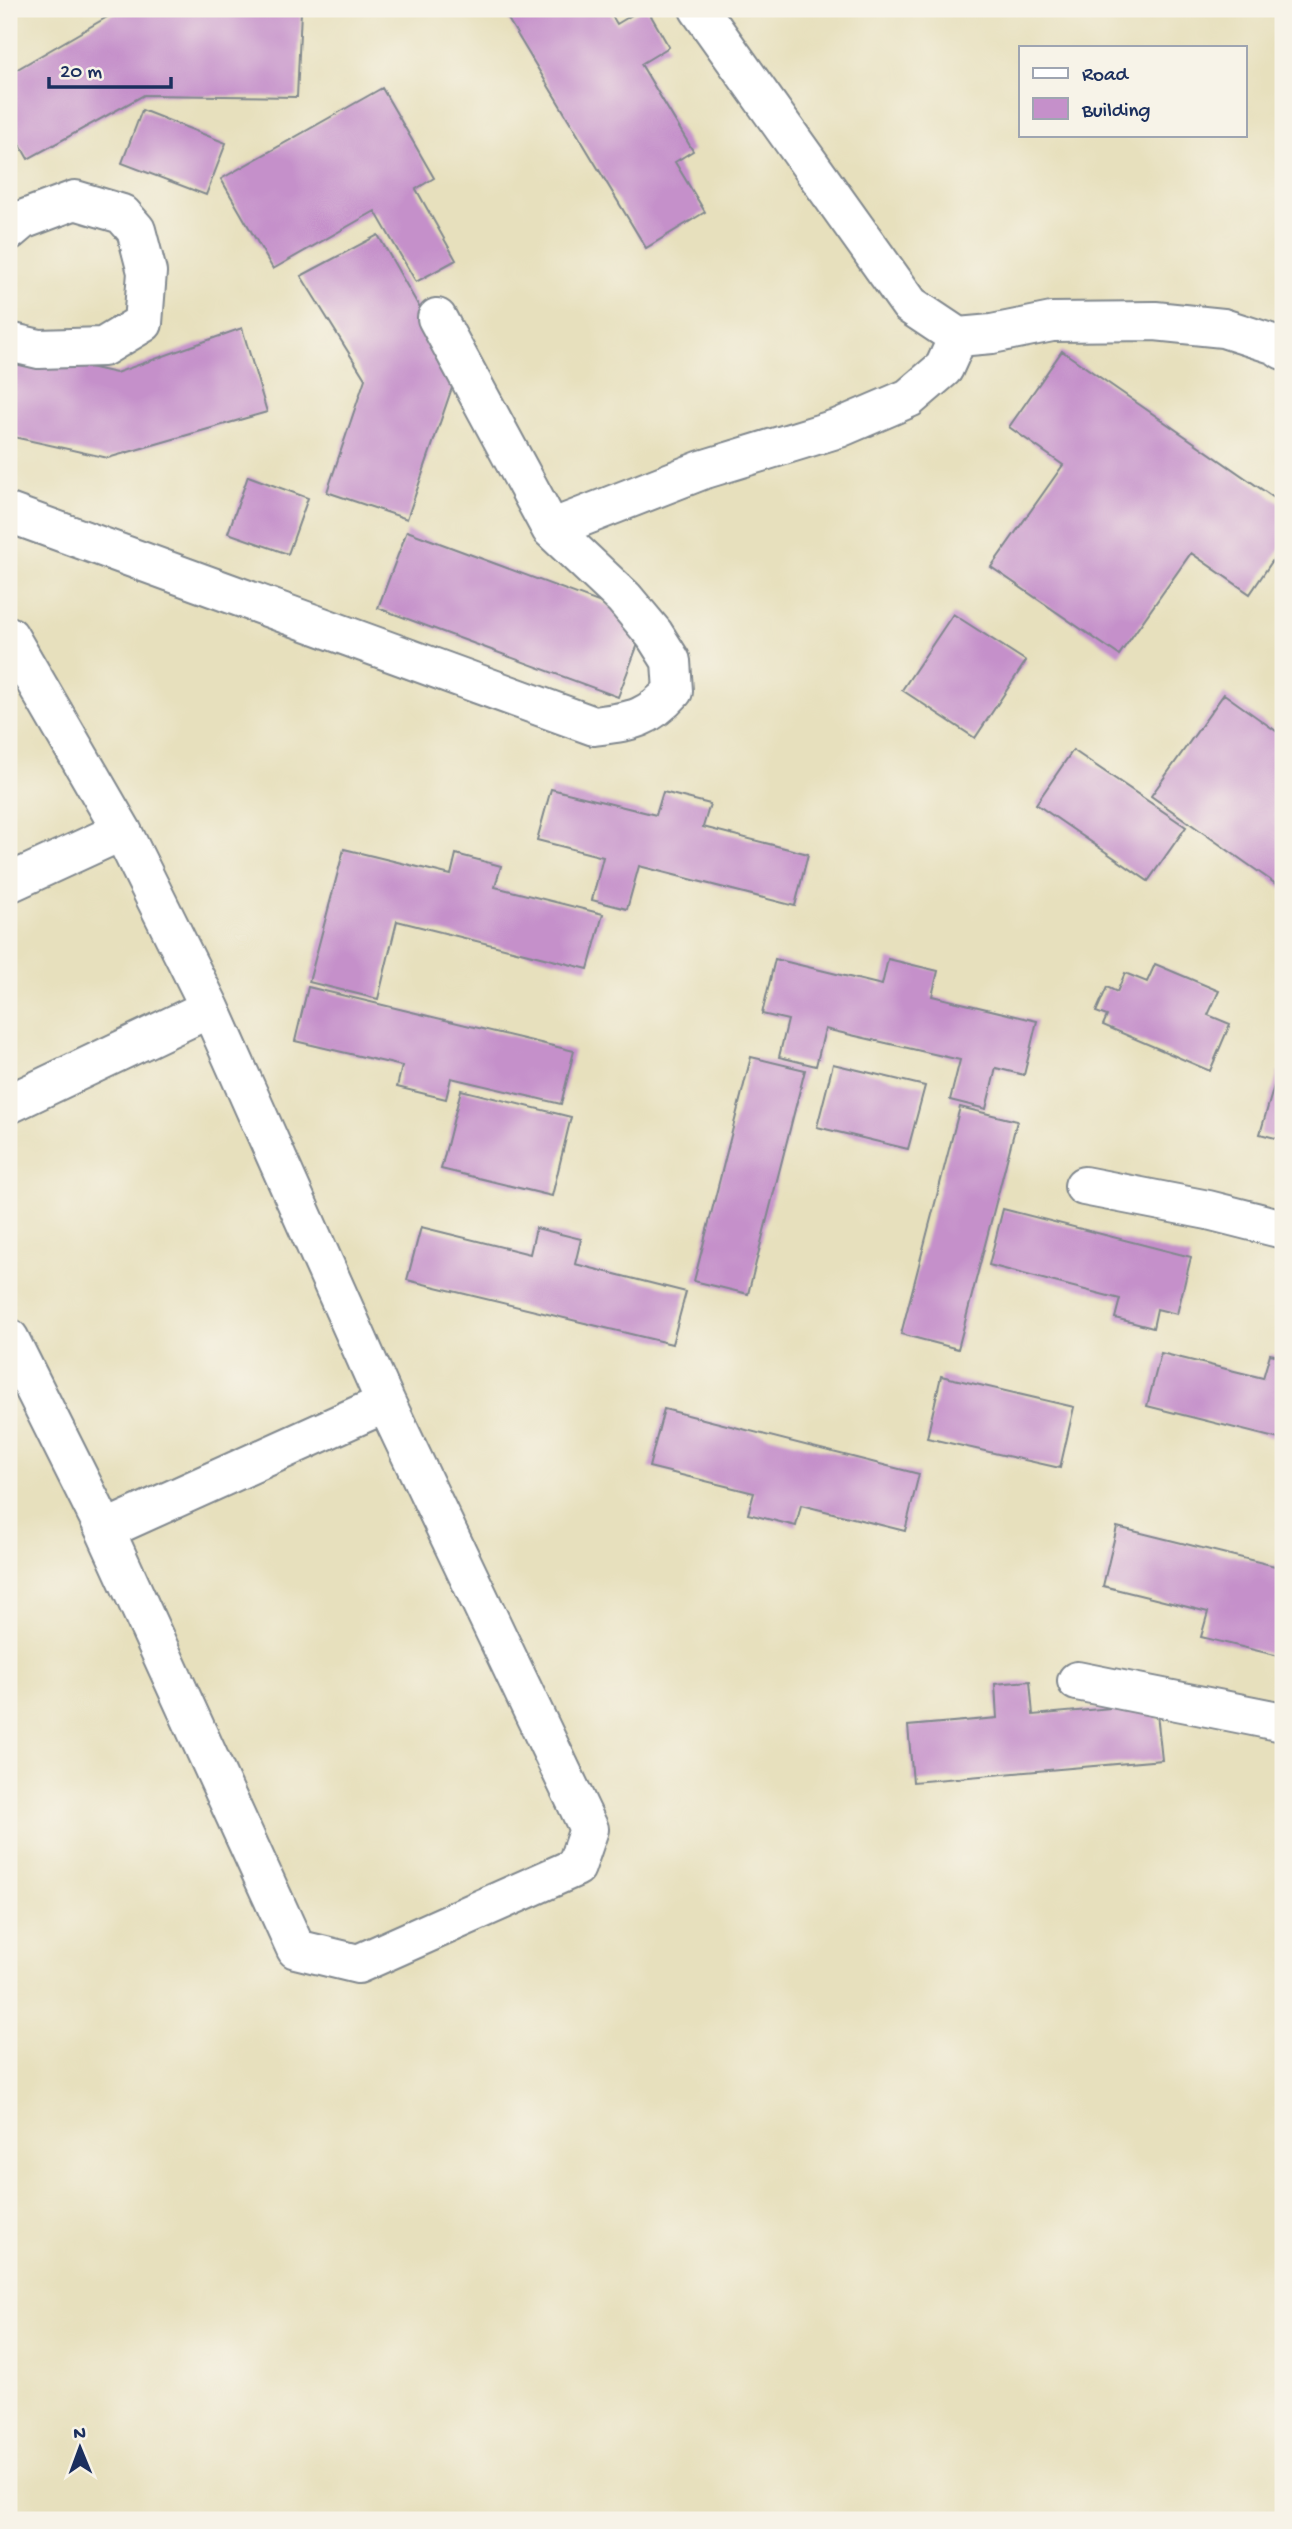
<svg xmlns="http://www.w3.org/2000/svg" width="1292" height="2529" viewBox="0 0 1292 2529" font-family="'Gochi Hand',sans-serif">
  <style>
    .building { fill: #c590ca }
    .lines { fill: none; stroke-linecap: round; stroke-linejoin: round }
    .minor-casing { stroke: #81888e; stroke-width: 42 }
    .minor { stroke: #fff; stroke-width: 38 }
  </style>
  <rect width="100%" height="100%" fill="#f7f3e8"/>
  <filter id="ink" filterUnits="userSpaceOnUse"><feTurbulence type="fractalNoise" baseFrequency=".0143" numOctaves="2"/><feDisplacementMap in="SourceGraphic" scale="14" xChannelSelector="R" yChannelSelector="G"/><feConvolveMatrix kernelMatrix="1 2 1 2 8 2 1 2 1" color-interpolation-filters="sRGB"/></filter>
  <filter id="wash" filterUnits="userSpaceOnUse"><feTurbulence type="fractalNoise" baseFrequency=".00686" numOctaves="4" result="noise"/><feDisplacementMap in="SourceGraphic" scale="28" xChannelSelector="R" yChannelSelector="G"/><feGaussianBlur stdDeviation="1.57" result="paint"/><feColorMatrix in="noise" values="0 0 0 0 0 0 0 0 0 0 0 0 0 0 0 0 0 1.4 0 .05"/><feComposite in="paint" operator="in"/></filter>
  <g filter="url(#wash)">
    <rect width="100%" height="100%" fill="#e7e0bd"/>
    <g id="blocks">
      <path class="building" d="M121,9L301,11L297,97L144,95L28,159L9,126V74Z
        M502,9H608L617,24L642,9H647L669,47L641,64L693,151L675,162L705,212L646,248Z
        M382,88L434,178L416,189L456,260L416,282L375,211L273,269L221,179Z
        M142,110L226,143L206,195L122,163Z
        M378,235L457,373L407,519L327,492L365,379L301,276Z
        M242,328L267,412L108,458L9,436V349L116,373Z
        M1062,351L1283,504V545L1250,594L1191,553L1119,655L991,567L1063,465L1009,427Z
        M248,476L308,498L288,554L228,533Z
        M407,531L647,620L618,697L378,608Z
        M953,614L1026,661L975,738L902,690Z
        M1224,694L1283,736V889L1151,796Z
        M1073,750L1186,827L1148,881L1036,804Z
        M551,789L656,815L663,792L710,804L703,827L808,854L795,906L639,866L627,909L592,900L603,857L537,840Z
        M344,849L451,875L456,854L501,866L495,887L603,914L588,969L397,921L378,999L309,982Z
        M775,959L882,985L888,959L938,971L932,996L1037,1021L1024,1075L996,1068L986,1109L950,1100L960,1060L825,1029L816,1066L779,1057L788,1020L762,1014Z
        M1155,964L1219,991L1208,1015L1230,1024L1210,1071L1103,1025L1107,1016L1096,1012L1107,987L1117,992L1125,973L1147,982Z
        M308,987L574,1051L561,1104L451,1078L446,1099L397,1087L402,1066L295,1041Z
        M751,1057L805,1070L748,1294L694,1281Z
        M833,1064L925,1086L908,1149L817,1127Z
        M1278,1072L1283,1073V1140L1260,1134Z
        M461,1090L571,1117L552,1196L441,1169Z
        M960,1107L1017,1121L958,1349L901,1334Z
        M1003,1209L1191,1257L1177,1314L1157,1309L1153,1328L1115,1318L1120,1299L989,1265Z
        M421,1227L530,1254L536,1228L581,1239L575,1264L686,1292L672,1344L407,1280Z
        M1161,1353L1263,1378L1270,1354L1283,1357V1440L1147,1406Z
        M941,1376L1074,1407L1060,1468L927,1438Z
        M664,1409L919,1474L905,1531L801,1505L796,1526L748,1514L754,1493L649,1467Z
        M1117,1527L1283,1568V1657L1201,1637L1208,1612L1103,1586Z
        M1030,1681L1033,1715L1156,1704L1162,1760L913,1782L908,1726L997,1718L995,1684Z"/>
    </g>
  </g>
  <g filter="url(#ink)">
    <use href="#blocks" fill-opacity="0" stroke="#81888e" stroke-width="2"/>
    <g class="lines">
      <g class="minor-casing">
        <path id="minor" d="M699,9L910,305L958,337L992,334L1052,322L1155,321L1223,328L1276,345L1283,350
          M9,231L22,220L75,200L122,214L136,230L147,272L143,323L103,347L39,349L9,342
          M9,513L594,726C632,721 647,720 673,691L671,661L654,634L624,598L551,529L437,318
          M551,529L702,470L839,428L909,398L944,368L958,337
          M9,636L122,831L210,1008L386,1403L589,1829L576,1867L358,1964L296,1949L105,1530L9,1338
          M9,883L122,831
          M9,1104L210,1008
          M1084,1186L1208,1210L1283,1229
          M105,1530L386,1403
          M1077,1681L1283,1722"/>
      </g>
      <use href="#minor" class="minor"/>
    </g>
  </g>
  <rect width="1292" height="2529" fill="none" stroke="#f7f3e8" stroke-width="35"/>
  <rect x="1019" y="46" width="228" height="91" fill="#f7f3e8" stroke="#9fa5b1" stroke-width="2"/>
  <rect x="1033" y="68" width="35" height="10" fill="#ffffff" stroke="#9fa5b1" stroke-width="2"/>
  <text x="1082" y="80" font-size="21" fill="#1b2f5e">Road</text>
  <rect x="1033" y="98" width="35" height="21" fill="#c590ca" stroke="#9fa5b1" stroke-width="2"/>
  <text x="1082" y="116" font-size="21" fill="#1b2f5e">Building</text>
  <g transform="translate(80 2448) rotate(359)" stroke="#f7f3e8" stroke-width="5" paint-order="stroke">
  <path d="M0-5L12 26L0 18L-12 26Z" fill="#1b2f5e"/>
  <text y="-10" font-size="19" font-weight="bold" text-anchor="middle" fill="#1b2f5e">N</text>
  </g>
  <path d="M49 77v10h122v-10" fill="none" stroke="#1b2f5e" stroke-width="3.5"/>
  <text x="60" y="77" font-size="21" fill="#1b2f5e" stroke="#f7f3e8" stroke-width="5" paint-order="stroke">20 m</text>
</svg>
